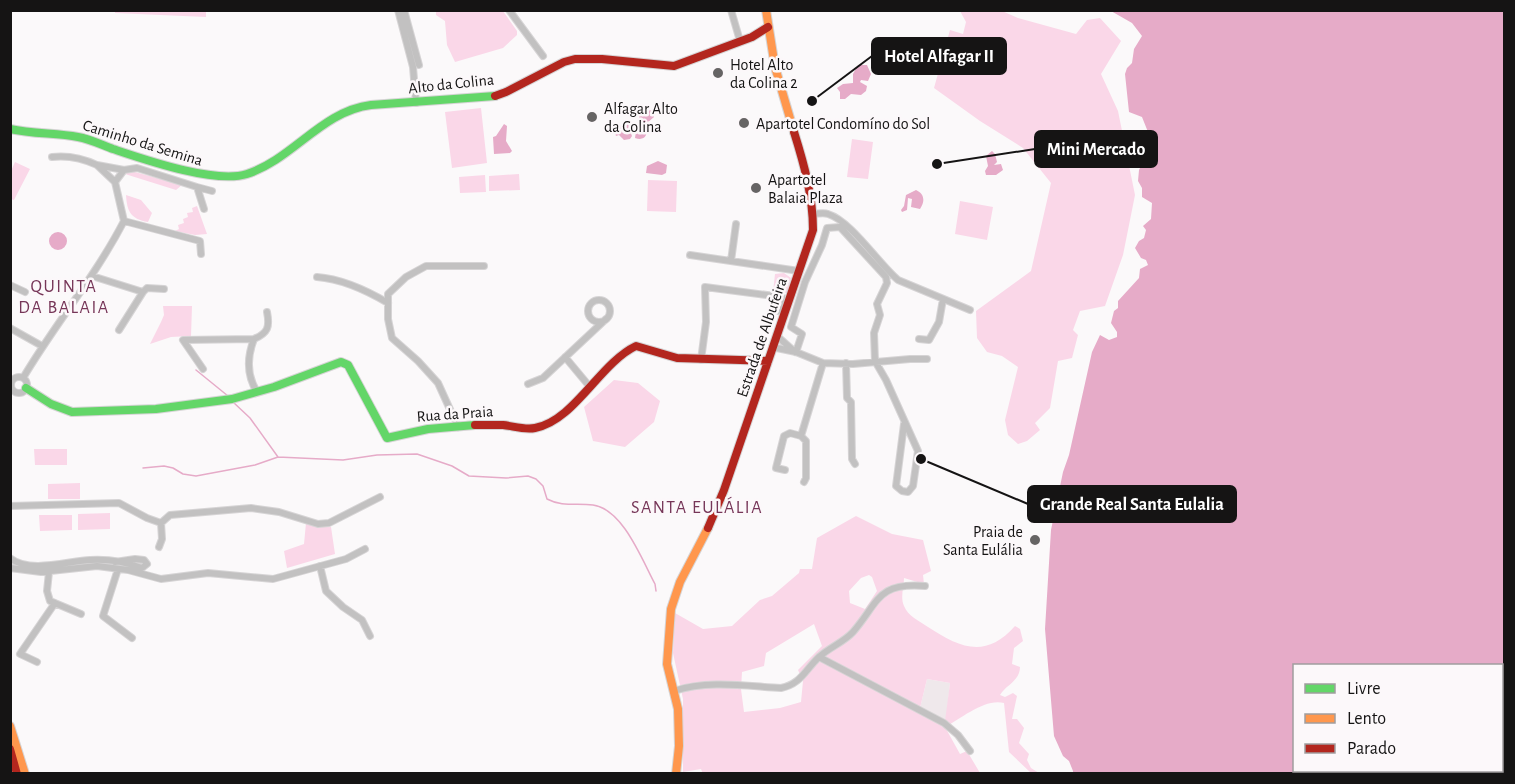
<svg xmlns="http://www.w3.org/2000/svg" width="1515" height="784" viewBox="0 0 1515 784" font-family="'Alegreya Sans',sans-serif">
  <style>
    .built { fill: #efe8eb }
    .green { fill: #fad7e8; fill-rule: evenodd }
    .water { fill: #e6abc8; fill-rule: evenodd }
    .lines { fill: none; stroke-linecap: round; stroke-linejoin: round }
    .stream { stroke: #e6abc8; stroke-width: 1.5 }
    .street-casing { stroke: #d6d4d5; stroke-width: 8 }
    .fast-casing { stroke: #d6d4d5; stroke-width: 10 }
    .slow-casing { stroke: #d6d4d5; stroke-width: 10 }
    .jam-casing { stroke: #d6d4d5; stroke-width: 10 }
    .street { stroke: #c2c1c1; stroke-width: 6 }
    .fast { stroke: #63d668; stroke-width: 8 }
    .slow { stroke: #ff974d; stroke-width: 8 }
    .jam { stroke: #b3261e; stroke-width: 8 }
    .poi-dot { fill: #666464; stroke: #fcf8fa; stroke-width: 2 }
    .labels { text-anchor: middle; stroke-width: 5; stroke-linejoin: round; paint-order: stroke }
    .poi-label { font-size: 16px; fill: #151414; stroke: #fcf8fa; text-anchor: start }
    .street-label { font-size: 16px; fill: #151414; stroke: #fcf8fa }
    .neighbourhood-label { font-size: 18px; letter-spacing: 1.5px; fill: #763658; stroke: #fcf8fa }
    .leader { fill: none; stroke: #151414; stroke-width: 2 }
    .callout-dot { fill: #151414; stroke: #fcf8fa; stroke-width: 2 }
    .callout { fill: #151414; stroke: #151414; stroke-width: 2 }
    .callout-label { font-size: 18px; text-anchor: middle; font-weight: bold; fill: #fff }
  </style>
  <rect width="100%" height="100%" fill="#fbf9fa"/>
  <path class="built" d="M927,679L950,683L946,721L920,708Z"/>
  <path class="green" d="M115,11V10L206,11V17L115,13Z
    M436,11H503L517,31V35L503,48L455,62L447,45L445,21L436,15Z
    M960,11H1002L1018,18L1076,34L1087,20L1100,18L1121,41L1101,74L1118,111L1135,195L1123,255L1105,306L1080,311L1073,330L1078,335L1072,358L1058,361L1050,408L1035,423L1040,430L1027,441L1018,444L1008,435L1005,420L1018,367L1002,356L987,352L977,338L976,311L1031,271L1051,183L1023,148L980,121L934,88L950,30L963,34L966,22Z
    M481,108L487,163L452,168L445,112Z
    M852,139L873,142L868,179L847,177Z
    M15,162L30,169L14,200L11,199V171Z
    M129,172H135L182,185L176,190L125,174Z
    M519,174L520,190L489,191V176Z
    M485,175L486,192L460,193L459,177Z
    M648,180L677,181L676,212L647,211Z
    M126,195L141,200L152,213L148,222C131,219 127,212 126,195Z
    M960,201L993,207L987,240L955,234Z
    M197,206L207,234L195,235L175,231L179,229L178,225L184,223L183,219L188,217L187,213L193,212L192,208Z
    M784,273L791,278L787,293L773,292L775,274Z
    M163,306H192L191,336L171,337L150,344L161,322L164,315Z
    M614,380L638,383L660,401L654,422L625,447L593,441L584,407Z
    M34,449H67V465H35Z
    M80,483V499H48V484Z
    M110,513V529L78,530V514Z
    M39,515H72V530L40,531Z
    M856,516L892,534L923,540L931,571L923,575L924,584L904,578C904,587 900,597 904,606C908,616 919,621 928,627C959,647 985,660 1015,626L1020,629L1023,641L1014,648L1012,664L1020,667C1020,681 1006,685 1000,695L1005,697L1013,693L1017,696L1012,719H1017L1024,728L1019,743L1029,754L1027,760L1031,768L1039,773H1031L1009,752L1004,703C985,698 962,718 945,727L960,754L967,751L980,773L703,774L701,769L683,772V699L673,653L675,613L703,629L732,626L760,600L772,596L799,573L800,569H812L817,538ZM869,575L872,577L877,591L865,609L850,603L849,591L861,578ZM814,624L822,646L798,670L803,681L801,702L780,708L744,712L741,689L742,672L764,666L766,653ZM927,679L950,683L945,721L920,708Z
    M306,523L331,527L335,554L287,568L284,551L304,544Z"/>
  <path class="water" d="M1111,11H1504V773L1073,774V771L1069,761L1063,756L1054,736L1045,629L1051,530L1063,472L1069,455L1092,352L1100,335L1109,340L1117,337V332L1111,323L1114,311L1118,308V301L1139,278L1140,269L1148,265L1146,260L1141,258L1135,248L1139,241L1144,238L1146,230L1143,226L1151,219L1152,203L1142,197V188L1138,181L1139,170L1144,160L1142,137L1148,132L1142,117L1129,112L1125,74L1127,68L1132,63L1134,49L1142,36L1132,23ZM1294,666H1502V770H1294Z
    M858,65H867L871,74L868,81L861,80L860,82L867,86L866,91L861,95L851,94L845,99H840V92L837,88L843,84L853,83V74Z
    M643,107L647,111L652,110L654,113V117L647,123C648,132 647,142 635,138L636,131L633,129L630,131L632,136L630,139L624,140L619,135L616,136L614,130L623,124L638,123L639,121V112Z
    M504,124L507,126L506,141L512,151L510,153L494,154L493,137L496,136Z
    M992,151L995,154L997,162L994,165L1001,164L1003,170L996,175H986L985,171L988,166L986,156Z
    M658,161L667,165L666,173L662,175L646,173L647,166Z
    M916,190C925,194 925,202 920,209L911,207L912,199L908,198L907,210L902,212L901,210L904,206L906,195Z
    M49 241a9 9 0 1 1 18 0a9 9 0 1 1-18 0Z"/>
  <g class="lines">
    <path class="stream" d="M196,370L228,396
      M233,402L250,418L278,457L343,460L377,455L417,454L452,466L469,476L506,478L528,476L536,479L543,486L547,499C562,507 577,503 593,505C623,509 642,560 655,584L656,591
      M143,468L164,466L173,468L183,474L196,476L255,465L278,457"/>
    <g class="street-casing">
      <path id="street" d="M398,10L413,67L416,103
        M404,10L419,65
        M509,10L543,56
        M731,10L740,41
        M52,157C69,155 82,158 97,165
        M115,182L97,165L124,170
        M197,187L212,191
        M813,214C818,214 823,212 828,214C851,221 878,263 898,280L970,310
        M124,221L200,241L201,254
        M690,255L799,271
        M731,261L736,224
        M92,276L143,292L119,330
        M317,277C343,279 366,290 388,303
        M10,285L25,292
        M143,292L147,288L164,289
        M588 311a11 11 0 1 1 22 0a11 11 0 1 1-22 0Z
        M10,328L42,346
        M777,336L795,352
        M254,339C268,333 270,327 267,312
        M919,339L929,340L939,322L943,299
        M772,347L796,352L823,363L853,364L910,359H927
        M796,352L802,334L791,327L805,282L822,245L827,228L840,227L886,277L887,283L877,304L880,315L874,333L875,361L886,380L918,451L913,486L908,492L902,491L896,486L904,424
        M565,357L590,387
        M701,360L706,322L705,287L782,297L778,311
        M846,363L847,398L851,402L852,459L855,464
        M203,369L183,340L254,339C247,357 247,376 257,392
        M11 385a8 8 0 1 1 16 0a8 8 0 1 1-16 0Z
        M23,378C55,324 95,277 124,221L115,182L124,170L137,168L197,187L204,209
        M528,384L543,378L606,319
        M458,427L438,383L418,361L392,338L388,319V294L406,277L426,266H484
        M785,470L776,468L784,436L790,433L801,436
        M804,482L806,478V441L801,436L823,363
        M10,506L119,503L147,518L161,523L170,515L251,508L279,512L318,524L329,523L380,497
        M159,547L162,539L161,523
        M10,558C30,574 68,561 90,560C107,559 126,562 142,568L147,564L144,560L135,559L115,562
        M320,566L326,591L343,607L362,620L370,636
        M10,568L41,572L97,566L128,570L161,579L208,573L273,579L346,559L365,549
        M118,569L103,616L132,638
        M49,572L47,591L50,601L81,614
        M819,657L944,723L958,735L970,751
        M37,662L20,654L55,603
        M674,691C708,680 745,686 781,688C801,684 805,670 819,657C830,647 844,642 853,632C879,602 877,582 925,586"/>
    </g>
    <g class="fast-casing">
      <path id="fast" d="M10,129C33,134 56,133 78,137C90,139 102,145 113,149C146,160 215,184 247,174C293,159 322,111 371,105L495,96
        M26,388L51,404L72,412L156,409L232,399L274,387L341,362L348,365L387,438L428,429L475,425"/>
    </g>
    <g class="slow-casing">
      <path id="slow" d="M766,10L775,67L794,132
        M10,726L25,774
        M676,774L679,746L678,709L667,664L671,609L680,582L708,528"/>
    </g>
    <g class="jam-casing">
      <path id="jam" d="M495,96L506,92L564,62L575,59H602L674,66L752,37L768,27
        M475,425C484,425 493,425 503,425C513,426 524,430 535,428C574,421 600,363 636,346L677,358L768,361
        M708,528L724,490L813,230C813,196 804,164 794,132
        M10,749L17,774"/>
    </g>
    <use href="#street" class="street"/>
    <use href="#fast" class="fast"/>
    <use href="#slow" class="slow"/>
    <use href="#jam" class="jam"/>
  </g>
  <g class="poi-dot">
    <circle cx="718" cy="73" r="6"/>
    <circle cx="592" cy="117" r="6"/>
    <circle cx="744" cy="123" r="6"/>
    <circle cx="756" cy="188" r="6"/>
    <circle cx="1035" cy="540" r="6"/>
  </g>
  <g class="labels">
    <g class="poi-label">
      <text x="730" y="70">Hotel Alto<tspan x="730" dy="18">da Colina 2</tspan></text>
      <text x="604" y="114">Alfagar Alto<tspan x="604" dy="18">da Colina</tspan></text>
      <text x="756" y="129">Apartotel Condomíno do Sol</text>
      <text x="768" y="185">Apartotel<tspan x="768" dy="18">Balaia Plaza</tspan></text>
      <text x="1023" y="537" text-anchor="end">Praia de<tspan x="1023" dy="18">Santa Eulália</tspan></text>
    </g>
    <g class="street-label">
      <text transform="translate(451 83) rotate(-6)" y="6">Alto da Colina</text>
      <text transform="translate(143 142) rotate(17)" y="6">Caminho da Semina</text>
      <text transform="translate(761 337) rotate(-71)" y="6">Estrada de Albufeira</text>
      <text transform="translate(455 413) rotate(-4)" y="6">Rua da Praia</text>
    </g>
    <g class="neighbourhood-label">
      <text x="64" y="292">QUINTA<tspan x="64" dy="21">DA BALAIA</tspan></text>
      <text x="697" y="513">SANTA EULÁLIA</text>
    </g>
  </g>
  <path class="leader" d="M812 101L872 56M937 164L1035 149M921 459L1028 504"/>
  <g class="callout-dot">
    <circle cx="812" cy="101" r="6"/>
    <circle cx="937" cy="164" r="6"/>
    <circle cx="921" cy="459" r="6"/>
  </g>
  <g class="callout">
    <rect x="872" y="38" width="134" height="36" rx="6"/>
    <rect x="1035" y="131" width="122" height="36" rx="6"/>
    <rect x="1028" y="486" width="208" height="36" rx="6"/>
  </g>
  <g class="callout-label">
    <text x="939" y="62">Hotel Alfagar II</text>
    <text x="1096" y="155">Mini Mercado</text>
    <text x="1132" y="510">Grande Real Santa Eulalia</text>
  </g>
  <rect width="1515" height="784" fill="none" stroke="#151414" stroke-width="24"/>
  <rect x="1293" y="664" width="210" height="108" fill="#fcf8fa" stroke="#a09d9e" stroke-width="1.5"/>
  <rect x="1305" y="684" width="30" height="9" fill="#63d668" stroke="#a09d9e" stroke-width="1.5"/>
  <text x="1347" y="694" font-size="18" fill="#151414">Livre</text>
  <rect x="1305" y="714" width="30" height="9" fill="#ff974d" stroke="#a09d9e" stroke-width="1.5"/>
  <text x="1347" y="724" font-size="18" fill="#151414">Lento</text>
  <rect x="1305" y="744" width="30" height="9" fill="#b3261e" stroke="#a09d9e" stroke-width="1.5"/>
  <text x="1347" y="754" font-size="18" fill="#151414">Parado</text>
</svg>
